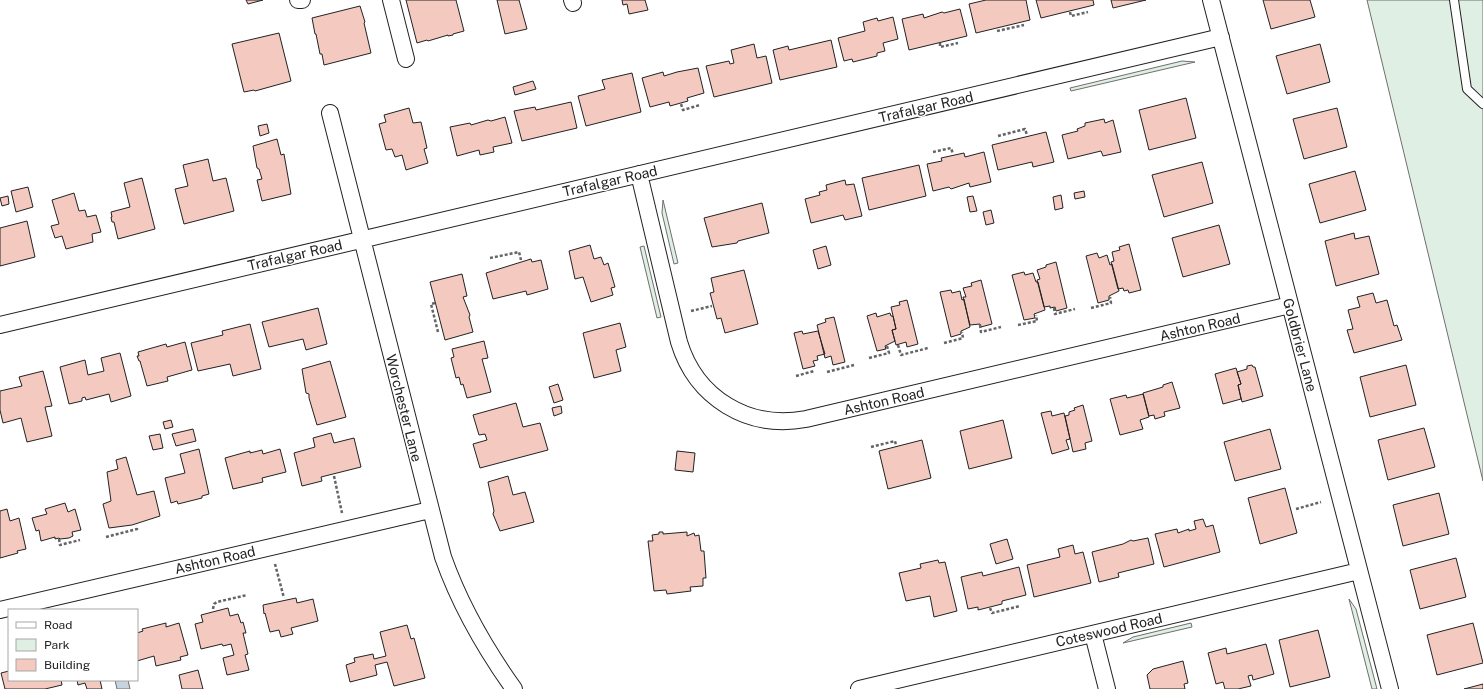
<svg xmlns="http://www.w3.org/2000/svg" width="1483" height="689" viewBox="0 0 1483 689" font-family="'Public Sans',sans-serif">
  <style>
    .green { fill: #e0efe3; stroke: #6f6f6f }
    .water { fill: #c7d3dd; stroke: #6f6f6f }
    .building { fill: #f3c9c0; stroke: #222 }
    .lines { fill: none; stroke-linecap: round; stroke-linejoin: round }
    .service-casing { stroke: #222; stroke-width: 10 }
    .minor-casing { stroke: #222; stroke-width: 18 }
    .path { stroke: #646464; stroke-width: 2.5; stroke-dasharray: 3 2; stroke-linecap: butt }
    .service { stroke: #fff; stroke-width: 8 }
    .minor { stroke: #fff; stroke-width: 16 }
    .labels { text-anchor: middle; stroke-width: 3; stroke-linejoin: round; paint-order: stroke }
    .street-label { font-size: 14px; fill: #222; stroke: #fff }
  </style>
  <rect width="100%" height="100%" fill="#fff"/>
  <path class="green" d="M1367,0H1483V481Z
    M1182,61L1195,62L1071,91L1070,88Z
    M663,200L678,263L674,264L662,213Z
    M644,246L661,317L657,318L640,247Z
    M1349,599L1356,609L1377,689H1372Z
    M1191,623L1192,627L1123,643L1133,637Z"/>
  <path class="water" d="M115,680H128L130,689H117Z"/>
  <path class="building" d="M246,0H263L248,4Z
    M406,0H456L464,31L453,34V35L448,36V35L428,41L427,40L417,43Z
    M497,0H519L527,29L505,34Z
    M622,0H645L648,10L629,14L627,4L623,5Z
    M986,0H1026L1030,20L976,33L969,4Z
    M1036,0H1093L1094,5L1041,18Z
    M1111,0H1146L1113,8Z
    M1263,0H1310L1315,17L1271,29Z
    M360,6L365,22L364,23L371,53L324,65L322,54H320L316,34H315L312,18Z
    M960,9L967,36L909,50L902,19L923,14L924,18L942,12L944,13Z
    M893,17L898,39L883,43L885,51L877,53V56L853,62L852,59L844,61L838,38L865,31L863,22L877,18L878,21Z
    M279,33L291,81L255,91L254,90L244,92L232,44Z
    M831,40L837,67L780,80L773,50L788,46L789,50Z
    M754,44L757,58L766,56L772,83L714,97L706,66L729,61L730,64L734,63L731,50Z
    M1320,44L1330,82L1287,94L1276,56Z
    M698,68L704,93L687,98L688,101L670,106L669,102L650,107L642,78L663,72L664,76L677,72Z
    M632,73L641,112L586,126L578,96L605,89L602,80Z
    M533,81L536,89L515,95L513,87Z
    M1186,98L1196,138L1149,150L1139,110Z
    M571,102L577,128L522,141L514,111L535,107L536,110Z
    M409,108L413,123L421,122L427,148L424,149L428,163L406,170L402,155L395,157L392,149L386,150L379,124L386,122L384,115Z
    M1337,108L1347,147L1304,159L1293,119Z
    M505,117L512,143L493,147L494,152L480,155L479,150L457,156L450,127L470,123L471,125L488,120L491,121Z
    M1104,119L1105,123L1113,120L1121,152L1103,156L1101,151L1068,159L1062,135L1078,131L1077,129L1085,126V123Z
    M267,124L269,133L260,136L258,126Z
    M1046,132L1054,162L1033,167L1032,162L998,170L992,145Z
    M277,139L281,155L284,154L291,194L262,201L257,180L262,179L259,169L257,168L253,146Z
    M984,152L991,182L970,187L969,183L951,189L949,187L933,191L927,164L942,161L941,158L964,153L965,157Z
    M208,159L213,181L226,178L234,211L184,224L175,189L188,186L183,165Z
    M1202,162L1213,203L1164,217L1152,175Z
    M919,165L926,196L869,210L862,178Z
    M1355,171L1366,210L1320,223L1309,184Z
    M142,178L155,229L118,239L114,222H112L111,217H112L111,212L130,207L124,183Z
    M845,180L846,185L854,184L862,216L845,220L843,215L811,223L805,199L820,195L819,192L827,190L826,185Z
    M28,187L33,207L16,212L11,191Z
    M1084,191L1085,197L1075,199L1074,193Z
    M74,193L79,211L85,210L87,217L96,215L101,232L92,234L93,242L66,249L62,236L55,238L51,226L59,224L52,200Z
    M1061,195L1063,208L1055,210L1053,197Z
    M8,196L9,204L2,206L0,198Z
    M973,196L977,211L970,212L967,197Z
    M762,203L769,233L738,241L737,243L712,247L704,218Z
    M991,210L994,223L986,225L983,212Z
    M27,221L35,257L0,266V228Z
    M1219,225L1230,264L1183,277L1172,238Z
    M1354,233L1355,239L1369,236L1379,274L1336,286L1325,241Z
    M1129,244L1141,290L1129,293L1128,290L1124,291L1123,288L1118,289L1111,262L1114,261L1112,252L1120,250L1119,247Z
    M590,245L594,259L601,257L604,265L608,263L615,287L611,288L613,295L591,302L583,277L575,279L569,251Z
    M826,246L831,265L818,269L813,250Z
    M1097,253L1099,258L1107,255L1110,265L1112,264L1119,291L1109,296V300L1098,303L1086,256Z
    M531,259L532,262L541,260L548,289L527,295L526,291L493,299L486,273Z
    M1056,262L1067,308L1056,311L1055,307L1050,308V306L1044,307L1037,280L1040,279L1037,270L1046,267V265Z
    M744,270L758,324L725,333L721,318L717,319L710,293L714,292L711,278Z
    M1024,272L1025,275L1033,273L1036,282H1038L1045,310L1034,314L1035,318L1024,320L1012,275Z
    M462,274L467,296L463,297L470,315L469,317L473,332L445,340L430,282Z
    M981,280L992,324L981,327L980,324L970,325L963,297H966L963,288L972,286L971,283Z
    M951,290L952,293L960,291L962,300L964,299L970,327L961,331V334L951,337L940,292Z
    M1373,293L1376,303L1387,300L1394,326L1397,325L1402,340L1354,353L1347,330L1353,329L1348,310L1360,307L1357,297Z
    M907,300L918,344L907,347L906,342L896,345L892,330L896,329L891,307L900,305L899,302Z
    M318,308L327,344L306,350L303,339L269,347L262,322Z
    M876,313L877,317L890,313L891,316H893L896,329L892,330L895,341L885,346L886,349L877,351L867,316Z
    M834,317L845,362L833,365L831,356L825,358L817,325L826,322L825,319Z
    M620,323L626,347L616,350L621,371L594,378L583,333Z
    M250,324L261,369L233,376L230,364L198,371L191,343L223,335L222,331Z
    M802,331L803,334L818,331L825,354L817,356L818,360L813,361L815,366L803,369L794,333Z
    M484,341L488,358L482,359L491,392L467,398L463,384L461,385L459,377L456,378L451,358L454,357L452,349Z
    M185,342L192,370L167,377L168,381L147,386L140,361H139L137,356H139L138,352L166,344L167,347Z
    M120,353L131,396L111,402L109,394L86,400L85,397L82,398V401L69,404L60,367L85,360L88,375L104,371L101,358Z
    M330,361L346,417L317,425L309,398V394L306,393L302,369Z
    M1252,365L1253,367H1255L1263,396L1242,402L1238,385L1241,384L1237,372L1247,369V366Z
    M1406,365L1416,405L1370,417L1360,377Z
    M1236,368L1241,384L1238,385L1241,399L1223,404L1215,374Z
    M43,371L52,406L45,407L52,436L27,442L21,418L3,423L0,410V391L22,386L19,377Z
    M1172,382L1180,408L1164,412L1165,416L1155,419L1154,415L1149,416L1143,393L1163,387V385Z
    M558,384L563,400L554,403L549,387Z
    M1143,394L1149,417L1140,420L1143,429L1120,435L1110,399L1126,395L1127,398Z
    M516,403L523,427L540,423L548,450L480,468L473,444L487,440L485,434L479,435L473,415Z
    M1083,405L1092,441L1085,443L1086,449L1073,452L1065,416L1069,415V412L1075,410L1074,408Z
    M561,406L562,413L554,416L552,408Z
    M1051,411L1052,416L1064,413L1070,439L1066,440L1069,449L1052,454L1041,413Z
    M171,420L173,427L165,429L163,422Z
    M1003,420L1012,458L969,469L960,431Z
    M1424,428L1435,467L1388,480L1378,440Z
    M193,429L196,441L176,446L172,434Z
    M1270,429L1281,469L1235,481L1224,442Z
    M331,433L334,443L354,438L361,467L321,477L322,481L302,486L294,453L315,447L313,438Z
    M160,434L163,448L153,450L149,436Z
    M922,440L931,478L888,489L879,451Z
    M199,449L209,494L202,496V498L178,504L177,501L171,503L165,478L185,473L180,454Z
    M280,449L286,472L262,478L263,482L233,489L225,458L250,451V453L262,450L263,454Z
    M677,451L695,453L693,472L675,470Z
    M126,457L137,495L154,491L160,516L132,525L109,528L103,504L111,501L107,472L118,469L116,460Z
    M508,476L513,495L525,492L534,522L500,531L493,514L494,511L488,482Z
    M1285,488L1297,533L1260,544L1248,498Z
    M1439,493L1449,534L1403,546L1393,505Z
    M65,503L68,512L75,509L81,530L72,532L73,536L69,538L60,539L59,538L55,539V537L41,541L39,530L36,531L32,518L47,514L45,509Z
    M7,509L10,521L19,518L26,549L17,551L18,553L0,558V511Z
    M1203,519L1206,527L1213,525L1220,552L1164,567L1155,534L1177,529L1178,533L1189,529V531L1196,529L1194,521Z
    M659,532H663V534L687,532V536L694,533L695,536L699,535L701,551H704L706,578H703V586L690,587L691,591L667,594L666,590L654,591L648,541H653L652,535L659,534Z
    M1148,538L1154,564L1118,573L1119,577L1099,582L1092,552L1123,544L1131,540L1133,541Z
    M1007,539L1013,559L996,564L990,544Z
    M1073,545L1075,554L1083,552L1091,583L1034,597L1027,565L1060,557L1058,549Z
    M1456,558L1466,597L1420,609L1410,570Z
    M938,560L939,563L945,562L957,611L934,617L930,596L906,601L899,573L921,568L920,564Z
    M1019,567L1026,595L1002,601V604L978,610V607L968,609L961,577L982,572L983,576Z
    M296,598L297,603L313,599L318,621L291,628L293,634L281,637L279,630L270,632L265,613L264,614L263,605Z
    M228,608L230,616L238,614L241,623L243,622L246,633H243L248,654L245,655L249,670L227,675L223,658L234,655L231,644L223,646L222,644L201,649L195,624L203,622L201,615Z
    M166,623V627L179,623L188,655L180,657L181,660L156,666L154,656L137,661V633L143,631L142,629Z
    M1473,623L1483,663L1437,675L1427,635Z
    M407,625L411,639L414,638L425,678L394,686L387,662L375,665L377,675L350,682L346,665L355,662L354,658L373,654L374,659L386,656L380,632Z
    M1318,630L1330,677L1290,687L1279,640Z
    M1266,644L1274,674L1253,680L1252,675L1248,676L1251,686L1238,689H1225L1223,682L1216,684L1208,653L1226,648L1227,654Z
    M1183,661L1188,683L1184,684L1185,689H1150L1147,675L1153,669Z
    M198,670L203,689H182L179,675Z
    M9,671V680H61L62,685L45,689H5L1,673Z
    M77,680H100L102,689H87L85,683L78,685Z
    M1483,684V689H1464Z"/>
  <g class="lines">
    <g class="service-casing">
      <path id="service" d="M1454,0L1467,89L1483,104"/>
    </g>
    <g class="minor-casing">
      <path id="minor" d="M298,0H302
        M391,0L406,59
        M572,0L573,3
        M1211,0L1390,689
        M330,113L443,557C460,605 484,647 514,689
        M639,174L679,342C696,398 748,430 806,419L1290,305
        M0,325L1221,37
        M0,610L430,510
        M1093,634L1107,689
        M859,689L1359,571"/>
    </g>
    <path class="path" d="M1070,12L1071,16L1088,12
      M997,31L1024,25
      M940,43V47L958,43
      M681,104L683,110L700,105
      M998,136L1025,129L1027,135
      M933,152L951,148L953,154
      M490,258L519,252L521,260
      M435,303L431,304L438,332
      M1054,308L1055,314L1075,309
      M1091,308L1111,303L1110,297
      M691,311L712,306
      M980,325L981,332L1001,327
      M1018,325L1037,321L1036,315
      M944,343L963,338L962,332
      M898,345L901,355L928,348
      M869,358L889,353L887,346
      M827,372L854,365
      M796,376L814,371
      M871,447L895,441L896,445
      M334,476L342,513
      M1296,509L1321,502
      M106,537L137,529L136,526
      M59,539L60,545L80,540
      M275,564L284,598
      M990,608L992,613L1020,606
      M213,609L214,604L217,602L247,595"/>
    <use href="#service" class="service"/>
    <use href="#minor" class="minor"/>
  </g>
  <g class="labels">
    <g class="street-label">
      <text transform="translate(926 107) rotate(-13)" y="5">Trafalgar Road</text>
      <text transform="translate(610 181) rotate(-13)" y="5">Trafalgar Road</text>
      <text transform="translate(295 255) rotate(-13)" y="5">Trafalgar Road</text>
      <text transform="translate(1200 327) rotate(-13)" y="5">Ashton Road</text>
      <text transform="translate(1300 345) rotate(75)" y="5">Goldbrier Lane</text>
      <text transform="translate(884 401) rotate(-13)" y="5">Ashton Road</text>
      <text transform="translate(404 408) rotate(76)" y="5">Worchester Lane</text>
      <text transform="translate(215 560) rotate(-13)" y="5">Ashton Road</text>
      <text transform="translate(1109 630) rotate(-13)" y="5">Coteswood Road</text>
    </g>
  </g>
  <rect x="8" y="609" width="130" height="72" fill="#ffffff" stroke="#a7a7a7"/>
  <rect x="16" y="622" width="20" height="6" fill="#ffffff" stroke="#a7a7a7"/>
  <text x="44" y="629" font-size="12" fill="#222222">Road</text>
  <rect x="16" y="639" width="20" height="12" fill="#e0efe3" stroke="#a7a7a7"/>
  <text x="44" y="649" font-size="12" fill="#222222">Park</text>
  <rect x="16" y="659" width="20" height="12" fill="#f3c9c0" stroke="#a7a7a7"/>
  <text x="44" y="669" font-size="12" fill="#222222">Building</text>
</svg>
